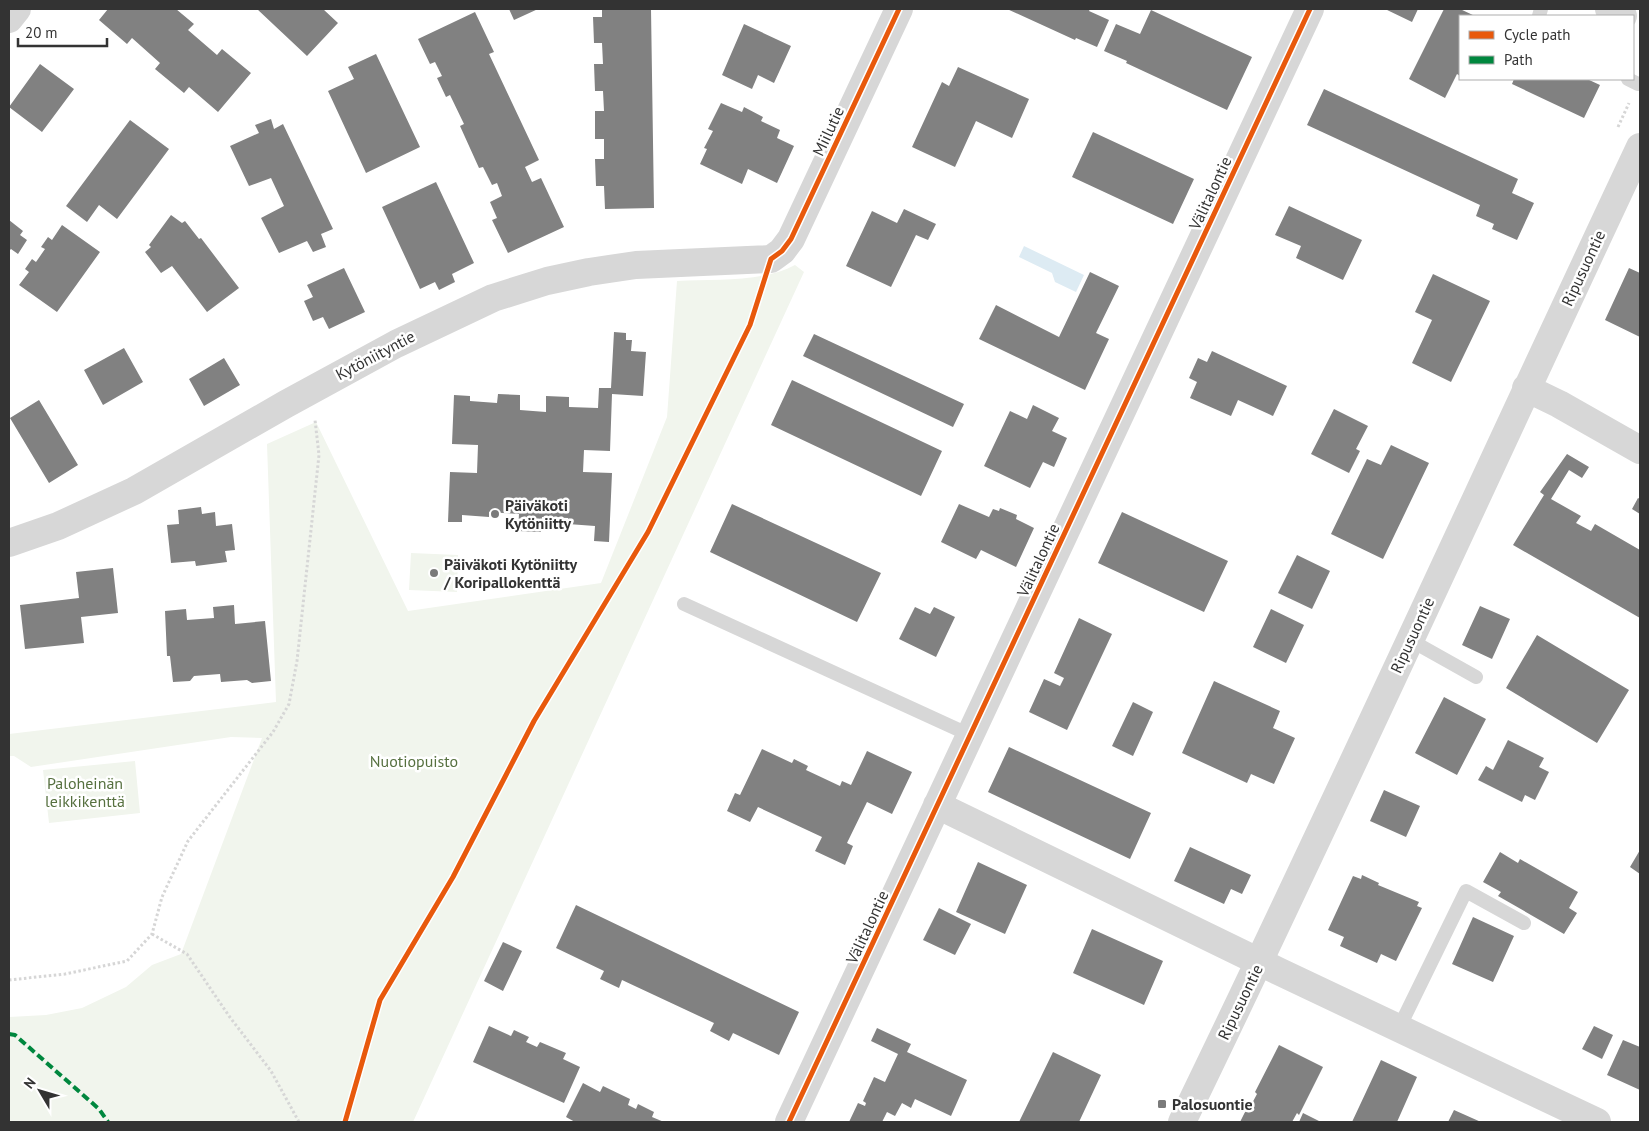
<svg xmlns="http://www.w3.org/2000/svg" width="1649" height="1131" viewBox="0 0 1649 1131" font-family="'PT Sans',sans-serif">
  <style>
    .green { fill: #f1f5ed }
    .water { fill: #ddebf3 }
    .building { fill: #818181 }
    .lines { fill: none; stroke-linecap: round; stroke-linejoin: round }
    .path { stroke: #d6d6d6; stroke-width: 3; stroke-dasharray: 2.5 2.5; stroke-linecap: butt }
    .service { stroke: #d7d7d7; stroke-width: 14 }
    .minor { stroke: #d7d7d7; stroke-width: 28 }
    .tertiary { stroke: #d7d7d7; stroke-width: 28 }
    .quiet { stroke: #00873e; stroke-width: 4; stroke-dasharray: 8 4; stroke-linecap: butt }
    .cycleway-casing { stroke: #fff; stroke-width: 8 }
    .cycleway { stroke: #e8590c; stroke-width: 5 }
    .poi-dot { fill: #7a7a7a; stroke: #fff; stroke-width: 2 }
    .labels { text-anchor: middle; stroke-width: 5; stroke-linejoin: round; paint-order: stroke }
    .street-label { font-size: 16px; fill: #333; stroke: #fff }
    .poi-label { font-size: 16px; font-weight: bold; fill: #333; stroke: #fff; text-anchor: start }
    .park-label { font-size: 16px; fill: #56703f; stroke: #fff }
  </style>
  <rect width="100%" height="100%" fill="#fff"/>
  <path class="green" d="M795,265L804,272L413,1122H9V1017L46,1015L82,1008L126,987L152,965L181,954L262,738L231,737L31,767L14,756H9V734L276,702L267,444L316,422L408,611L601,583L667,417L677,281C715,279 761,283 795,265Z
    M411,553L458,555L457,592L409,590Z
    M135,761L140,813L49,823L43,770Z"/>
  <path class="water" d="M1024,246L1084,275L1076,292L1055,282L1052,273L1019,257Z"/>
  <path class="building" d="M108,9H176L194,24L188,30L217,55L222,49L251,73L218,112L189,87L184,93L155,69L160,63L132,38L127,44L99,20Z
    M257,9H323L338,23L307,56Z
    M509,9H538L514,20Z
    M602,9H651L654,208L605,209L604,186H596L595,159H604V139H595V111H604L603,91H595L594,64H603L602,43H594L593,17H602Z
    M1007,9H1090L1089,11L1109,20L1097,47L1076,38L1075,40Z
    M1385,9H1418L1412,22Z
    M1444,9H1460L1475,16H1460V76L1457,74L1445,98L1409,79Z
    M1151,10L1252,57L1227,110L1126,63L1127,61L1104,51L1116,24L1140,34Z
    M475,12L494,52L489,54L539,160L525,167L532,182L541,178L564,227L508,253L492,220L497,218L490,202L502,196L497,183L492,185L483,167L479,168L460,126L464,124L450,95L446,97L437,78L442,76L435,62L430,64L418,39Z
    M744,24L791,46L774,83L758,75L752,89L722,75Z
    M376,54L420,147L366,173L328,91L354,79L348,67Z
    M40,64L74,89L42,132L9,107Z
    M958,67L1029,99L1012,138L976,121L955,167L912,147L942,82L949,86Z
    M1514,79H1587L1600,85L1584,118L1512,84Z
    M1324,89L1518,179L1512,193L1534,203L1517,240L1492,229L1494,224L1476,216L1480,205L1307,125Z
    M721,103L742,112L744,107L763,117L761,121L780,130L777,138L794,146L777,183L748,169L742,184L700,164L707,149L704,148L713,131L708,129Z
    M271,119L274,129L283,124L333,229L321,234L326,247L313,252L307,241L279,253L261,218L284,206L271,178L249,186L230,146L259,133L255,125Z
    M130,120L169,149L117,219L99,205L87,222L66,206Z
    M1093,132L1194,179L1173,224L1072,177Z
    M436,182L474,263L452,274L455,282L439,290L435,282L420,289L382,207Z
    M1289,206L1362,240L1343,280L1296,258L1301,246L1275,235Z
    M904,209L936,224L928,240L916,235L891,287L846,266L872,211L897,223Z
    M171,215L182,223L185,221L199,239L201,238L239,288L207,312L172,266L161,273L145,252L151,247L149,245Z
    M9,220L23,231L20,235L27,240L18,254L11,249L9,251Z
    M62,225L100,252L57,312L19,285L29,272L25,269L32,259L36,262L45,249L41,247L48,237L52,240Z
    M344,268L365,312L329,329L323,317L313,321L304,301L313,297L307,285Z
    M1629,268L1640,273V337L1605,320Z
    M1090,272L1119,286L1096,333L1109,339L1085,390L979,339L996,305L1059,337Z
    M1433,274L1490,301L1451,382L1412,363L1432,320L1415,312Z
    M614,332L626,333V340H632L631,351L646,352L643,396L612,394L610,451L584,450L583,472L612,473L609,542L594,541L595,526L568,524V518L542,517L541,532L518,531L519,514L489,512V517L462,515V522H448L450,472L477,473L478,445L452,444L454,395L470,396V401L497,403L498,394L520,395V410L546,412V396L569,397V407L598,408L599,388H611Z
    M814,334L964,404L953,427L803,356Z
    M124,348L143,382L103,405L84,370Z
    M1212,351L1287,386L1273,416L1238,400L1231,416L1190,398L1197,382L1189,378L1198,358L1207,362Z
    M224,358L240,385L204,406L189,379Z
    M792,380L942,451L921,496L771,425Z
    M39,400L78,465L49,483L10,418Z
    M1033,405L1059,418L1052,431L1067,438L1054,467L1043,462L1030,488L984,466L1010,411L1027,419Z
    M1334,409L1368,426L1356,449L1360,451L1349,473L1311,454Z
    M1391,445L1429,463L1383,559L1331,534L1367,459L1381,465Z
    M1567,454L1589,467L1582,478L1569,470L1551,499L1581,516L1576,523L1591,531L1595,524L1640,550V618L1513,545L1544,495L1540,492Z
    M1638,498L1640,499V514L1632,509Z
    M732,504L881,573L857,622L710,552Z
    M959,504L989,517L993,509L999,511L1000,508L1017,515L1016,519L1034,528L1016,567L981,550L976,559L941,542Z
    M201,507L202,514L215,512L216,526L232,524L235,550L225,551L227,562L196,566L195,561L171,563L167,525L179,524L178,510Z
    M1122,512L1228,561L1204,612L1098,563Z
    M1297,555L1330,571L1312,609L1278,593Z
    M113,568L118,613L81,617L84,643L25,649L20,605L79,598L76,572Z
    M234,605L235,624L265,621L271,681L252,683L247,680L221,682L220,674L194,676L190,681L173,682L170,656H167L165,611L186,609L187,620L214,618L213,607Z
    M1480,606L1510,619L1492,659L1462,645Z
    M915,607L930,614L934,607L955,617L936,657L899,639Z
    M1271,609L1304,625L1286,663L1253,647Z
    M1079,618L1112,634L1067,730L1029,712L1044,679L1060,686L1064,678L1054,673Z
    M1537,635L1629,690L1597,743L1506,688Z
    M1214,681L1280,711L1273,728L1295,738L1274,784L1251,774L1247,783L1182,753Z
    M1444,697L1486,719L1457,775L1415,753Z
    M1133,702L1153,712L1133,756L1112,746Z
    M1508,740L1544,758L1539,767L1549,772L1535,800L1525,795L1522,802L1478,780L1486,766L1493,770Z
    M1009,747L1151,813L1130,859L988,792Z
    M762,749L792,763L794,759L808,766L806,770L840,786L842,781L851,785L867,751L912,772L892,814L867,802L847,843L853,846L845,865L815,851L822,837L758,807L750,822L727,811L735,793L740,795Z
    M1384,790L1420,806L1406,837L1370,821Z
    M1190,847L1251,875L1242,894L1231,889L1224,904L1174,881Z
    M1640,850V874L1630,867Z
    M1500,852L1518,863L1520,859L1578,892L1569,908L1577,913L1564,934L1498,896L1501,892L1483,882Z
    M978,862L1027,885L1005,934L956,912Z
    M1362,875L1379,883L1378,885L1419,902L1417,906L1422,908L1396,961L1381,954L1377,963L1340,946L1344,937L1328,930L1353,876L1361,879Z
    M576,905L799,1012L779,1055L733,1033L729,1041L710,1031L714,1023L622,980L619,988L600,979L604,971L556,948Z
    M939,908L971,924L955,955L923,940Z
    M1473,917L1514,936L1493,982L1452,964Z
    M1092,929L1163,961L1144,1005L1073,973Z
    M503,942L522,951L503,991L484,981Z
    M489,1026L511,1036L514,1030L529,1037L526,1042L537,1047L540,1042L566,1053L563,1059L580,1067L564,1103L473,1062Z
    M1594,1026L1613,1035L1602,1059L1582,1049Z
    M877,1028L911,1044L907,1052L967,1080L951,1116L915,1099L911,1108L902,1103L895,1116L887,1112L882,1122H849L858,1103L865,1106L866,1103L863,1101L874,1077L885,1082L898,1054L871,1041Z
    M1623,1040L1640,1047V1090L1607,1075Z
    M1279,1045L1323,1067L1299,1115L1297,1113L1292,1122H1240L1247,1108L1249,1109L1257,1094L1255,1092Z
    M1053,1052L1101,1075L1079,1122H1019Z
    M1381,1060L1417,1077L1397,1122H1352Z
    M583,1083L600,1092L603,1086L630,1099L628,1105L636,1109L638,1104L654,1112L652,1117L664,1122H575L566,1117Z
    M1454,1110L1481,1122H1448Z
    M1303,1113L1321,1122H1299Z"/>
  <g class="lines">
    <path class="path" d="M1618,127L1629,103
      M152,934L187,954L229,1016L271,1071L299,1122
      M9,980L65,974L127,961L152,934L162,897L188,841L273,732L289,704L297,661L319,455L315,420"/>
    <path class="service" d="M1539,16L1541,9
      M1628,79L1638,84
      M684,604L970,735
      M1410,640L1476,677
      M1399,1028L1466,891L1524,923"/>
    <path class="minor" d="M1526,388L1559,404L1640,450
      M9,543L58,526L134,491L286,404L396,344L493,298L547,281L589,272L636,265L771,259L782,251L791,239L899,9
      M937,805L1278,971L1597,1122
      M789,1122L1310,9
      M1182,1122C1339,799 1487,472 1640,147"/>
    <path class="tertiary" d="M1609,9L1623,16
      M9,19L17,9"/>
    <path class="quiet" d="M9,1034L15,1035L99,1109L108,1122"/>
    <g class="cycleway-casing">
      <path id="cycleway" d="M345,1122L380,1000L453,877L534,721L648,532L750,325L771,259L782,251L791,239L899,9
        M789,1122L1310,9"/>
    </g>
    <use href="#cycleway" class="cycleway"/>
  </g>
  <g class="poi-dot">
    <circle cx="495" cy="514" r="5"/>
    <circle cx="434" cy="573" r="5"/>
    <rect x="1157" y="1099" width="10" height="10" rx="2.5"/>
  </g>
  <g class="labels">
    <g class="street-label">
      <text transform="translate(828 131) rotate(-65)" y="6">Miilutie</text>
      <text transform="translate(1210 193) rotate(-65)" y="6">Välitalontie</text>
      <text transform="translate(1583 268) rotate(-65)" y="6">Ripusuontie</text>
      <text transform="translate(375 355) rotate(-28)" y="6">Kytöniityntie</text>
      <text transform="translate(1038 560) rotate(-65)" y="6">Välitalontie</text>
      <text transform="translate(1412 635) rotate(-65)" y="6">Ripusuontie</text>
      <text transform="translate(867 927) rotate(-65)" y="6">Välitalontie</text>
      <text transform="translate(1240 1002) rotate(-64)" y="6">Ripusuontie</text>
    </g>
    <g class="poi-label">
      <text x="505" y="511">Päiväkoti<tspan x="505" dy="18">Kytöniitty</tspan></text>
      <text x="444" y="570">Päiväkoti Kytöniitty<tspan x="444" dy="18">/ Koripallokenttä</tspan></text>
      <text x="1172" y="1110">Palosuontie</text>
    </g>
    <g class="park-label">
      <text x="414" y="767">Nuotiopuisto</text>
      <text x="85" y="789">Paloheinän<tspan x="85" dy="18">leikkikenttä</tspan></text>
    </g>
  </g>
  <rect width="1649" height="1131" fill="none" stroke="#333333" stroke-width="20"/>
  <rect x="1459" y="15" width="175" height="65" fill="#ffffff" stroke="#adadad"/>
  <rect x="1469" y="31" width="25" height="8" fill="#e8590c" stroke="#adadad"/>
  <text x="1504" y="40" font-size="15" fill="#333333">Cycle path</text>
  <rect x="1469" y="56" width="25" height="8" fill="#00873e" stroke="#adadad"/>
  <text x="1504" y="65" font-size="15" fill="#333333">Path</text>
  <g transform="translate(40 1091) rotate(308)" stroke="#ffffff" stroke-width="4" paint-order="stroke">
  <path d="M0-4L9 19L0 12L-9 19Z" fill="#333333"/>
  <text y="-8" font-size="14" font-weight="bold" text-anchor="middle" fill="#333333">N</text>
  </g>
  <path d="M18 38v8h89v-8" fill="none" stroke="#333333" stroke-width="2.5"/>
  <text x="25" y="38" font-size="15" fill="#333333" stroke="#ffffff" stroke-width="4" paint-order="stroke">20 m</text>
</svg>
